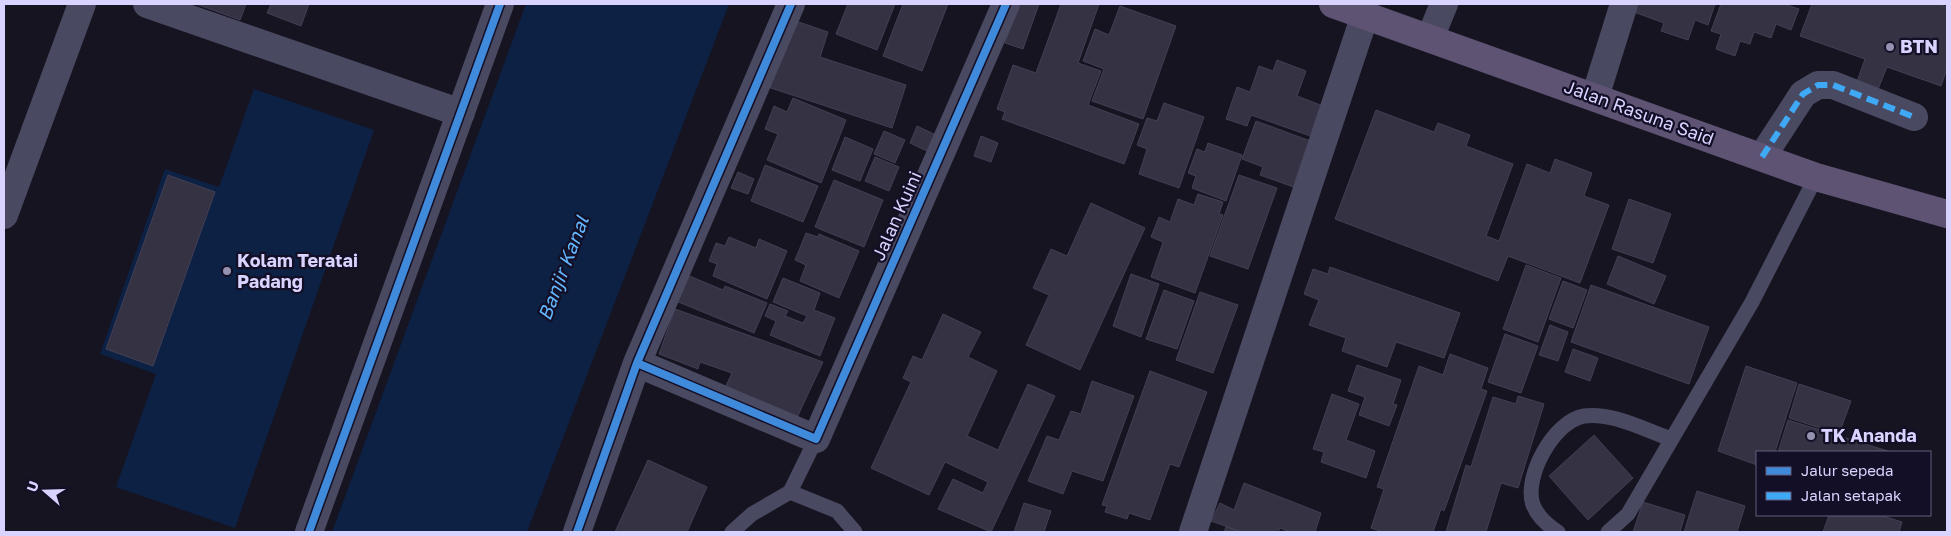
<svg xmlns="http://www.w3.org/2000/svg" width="1951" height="536" viewBox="0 0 1951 536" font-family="'Golos Text',sans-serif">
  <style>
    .water { fill: #0d2144 }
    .building { fill: #343243; stroke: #433f54 }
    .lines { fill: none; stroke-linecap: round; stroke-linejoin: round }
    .lane { stroke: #4a4962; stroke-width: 15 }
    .street { stroke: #4a4962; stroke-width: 28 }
    .primary { stroke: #5e5373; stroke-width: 28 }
    .quiet { stroke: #3fa9f5; stroke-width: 6; stroke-dasharray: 12 6; stroke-linecap: butt }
    .cycleway-casing { stroke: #130f26; stroke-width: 11 }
    .cycleway { stroke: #408adc; stroke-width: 8 }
    .poi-dot { fill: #9591b1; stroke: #130f26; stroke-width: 2 }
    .labels { text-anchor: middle; stroke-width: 4.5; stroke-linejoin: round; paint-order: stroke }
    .poi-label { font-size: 18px; font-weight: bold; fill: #d9d4ff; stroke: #130f26; text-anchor: start }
    .street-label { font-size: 18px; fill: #d9d4ff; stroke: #130f26 }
    .water-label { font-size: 19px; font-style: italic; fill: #62b6ff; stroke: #130f26 }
  </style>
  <rect width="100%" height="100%" fill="#161421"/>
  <path class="water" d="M526,4H729L527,532H332Z
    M254,89L374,130L235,528L116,487L156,374L100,354L165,169L219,187Z"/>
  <path class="building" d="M196,4H246L240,20Z
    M271,4H309L301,26L267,13Z
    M848,4H895L877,50L836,34Z
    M903,4H948L922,71L883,56Z
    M1019,4H1039L1023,49L1005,43Z
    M1061,4H1099L1078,63L1101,71L1088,105L1139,124L1124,164L1002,119L1005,112L997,109L1013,65L1036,73Z
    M1637,4H1715L1708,25L1695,20L1688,40L1661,31L1664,23L1634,12Z
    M1721,4H1784L1799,9L1791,30L1776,24L1771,38L1754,32L1750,44L1740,41L1735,56L1716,49L1721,34L1711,31Z
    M1812,4H1938L1947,7V69L1941,86L1887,67L1876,94L1855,87L1865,59L1800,36Z
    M1120,6L1176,26L1143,119L1092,101L1104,69L1083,61L1095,29L1109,35Z
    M787,18L828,32L820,57L906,85L892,128L765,86Z
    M1277,60L1306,71L1297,96L1326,107L1316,138L1251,115L1247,126L1226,119L1237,87L1250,92L1259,66L1273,71Z
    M793,98L846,120L821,183L767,160L778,134L765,129L774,106L787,112Z
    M1164,103L1204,117L1179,188L1139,174L1147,149L1137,145L1147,118L1157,121Z
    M1376,110L1434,132L1438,123L1470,135L1466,146L1513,164L1486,236L1499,241L1527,164L1550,173L1555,159L1592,173L1584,196L1609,205L1580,283L1508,256L1498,281L1335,219Z
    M1256,121L1316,143L1299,189L1260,175L1263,167L1242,159Z
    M917,126L936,135L929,152L910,143Z
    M884,131L905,140L895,163L874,154Z
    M981,136L998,143L991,162L974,156Z
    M845,137L873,149L860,181L832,170Z
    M1208,143L1242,155L1226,201L1192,188L1196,176L1188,173L1197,149L1205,152Z
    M875,157L899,167L889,191L865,181Z
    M765,165L818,186L803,222L751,201Z
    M738,172L754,179L748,194L731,188Z
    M168,175L215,192L153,366L106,349Z
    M1239,175L1277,188L1248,269L1210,256Z
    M834,180L883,200L864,247L815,227Z
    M1198,194L1223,202L1219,214L1223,215L1195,293L1151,277L1163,242L1151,237L1159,217L1170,222L1178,199L1194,205Z
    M1629,199L1671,214L1653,263L1612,249Z
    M1091,203L1145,228L1080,370L1026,345L1049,295L1033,288L1051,249L1067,256Z
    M806,233L818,237L819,234L859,251L839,298L800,281L806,265L795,260Z
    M729,237L756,248L759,239L787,251L767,299L713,276L717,264L709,261L716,243L725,246Z
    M1618,256L1666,276L1654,304L1607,284Z
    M1526,265L1561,278L1538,342L1503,329Z
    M1330,267L1460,313L1444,358L1396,342L1387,367L1342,351L1346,338L1309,325L1319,300L1304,294L1313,269L1328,274Z
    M1131,274L1159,284L1141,337L1113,326Z
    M687,275L723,290L725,286L767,303L754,333L676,301Z
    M783,278L820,293L814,310L835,318L820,356L770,335L776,321L765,316L770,304L788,311L785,316L803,323L807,316L773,302Z
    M1563,281L1587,290L1573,328L1549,319Z
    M1591,285L1709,327L1689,384L1571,342Z
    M1164,290L1194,301L1177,349L1146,339Z
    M1200,292L1238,305L1213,373L1176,360Z
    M675,309L823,362L794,424L724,390L732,373L700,362L698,369L659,354Z
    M943,314L981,332L968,357L997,371L967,436L998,450L1028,384L1055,396L991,532L938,509L953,479L983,493L988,482L945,462L929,495L871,468L911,382L903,378L913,356L922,360Z
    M1550,325L1568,332L1558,361L1539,355Z
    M1505,334L1538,346L1521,393L1488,382Z
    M1573,349L1598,358L1590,381L1565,372Z
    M1450,354L1488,368L1481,389L1487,391L1444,511L1441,509L1433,532H1383L1371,528L1384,489L1377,487L1419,366L1443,375Z
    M1357,365L1401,380L1393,404L1397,405L1389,426L1359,415L1365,397L1348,391Z
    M1746,366L1797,383L1775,452H1757V465L1718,451Z
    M1150,371L1207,392L1179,467L1170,464L1150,520L1129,513L1127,519L1105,512L1107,506L1102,505Z
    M1092,381L1134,396L1103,481L1072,471L1063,494L1028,481L1047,436L1059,440L1071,411L1081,414Z
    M1799,384L1851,401L1839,434L1789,418Z
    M1332,394L1359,404L1346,440L1375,451L1366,478L1321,462L1324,452L1313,449Z
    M1518,396L1544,404L1518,488L1501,483L1486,532H1446L1466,465L1471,467L1493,397L1516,404Z
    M1788,420L1891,452H1778Z
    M1594,435L1633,478L1588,520L1549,476Z
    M648,460L707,487L687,532H615Z
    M1244,483L1321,513L1315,532H1290L1280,528L1278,532H1242L1211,521L1220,503L1234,510Z
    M1697,491L1745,506L1737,532H1684Z
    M1643,502L1685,515L1680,532H1633Z
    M1024,503L1051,511L1044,532H1014Z
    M1829,515H1880L1902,522L1899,532H1823Z
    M1226,527L1242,532H1224Z"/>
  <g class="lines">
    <path class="lane" d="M790,492L837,511L855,532
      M732,532L752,514L790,492L816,439
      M1558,532C1547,525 1538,517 1533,505C1523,477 1554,421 1584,416C1612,412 1645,430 1671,439
      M1608,532L1628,514L1752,302L1816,177"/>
    <path class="street" d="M147,4L461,113
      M1430,38L1444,4
      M1595,97L1624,4
      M1762,157L1803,94L1818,85H1833L1914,117
      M4,215L82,4
      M637,363L816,439L1006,4
      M309,532L500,4
      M577,532L637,363L791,4
      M1193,532L1365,15"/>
    <path class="primary" d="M1333,4L1816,177L1947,214"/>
    <path class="quiet" d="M1762,157L1803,94L1818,85H1833L1914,117"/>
    <g class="cycleway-casing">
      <path id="cycleway" d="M637,363L816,439L1006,4
        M309,532L500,4
        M577,532L637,363L791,4"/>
    </g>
    <use href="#cycleway" class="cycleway"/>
  </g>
  <g class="poi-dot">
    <circle cx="1890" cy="47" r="5"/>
    <circle cx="227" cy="271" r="5"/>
    <circle cx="1811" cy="436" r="5"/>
  </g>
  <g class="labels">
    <g class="poi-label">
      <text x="1900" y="53">BTN</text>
      <text x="237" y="267">Kolam Teratai<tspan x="237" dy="21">Padang</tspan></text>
      <text x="1821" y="442">TK Ananda</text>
    </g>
    <g class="street-label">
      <text transform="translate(1639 113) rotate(20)" y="6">Jalan Rasuna Said</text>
      <text transform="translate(897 216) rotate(-66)" y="6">Jalan Kuini</text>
    </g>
    <g class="water-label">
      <text transform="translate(563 268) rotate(-69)" y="7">Banjir Kanal</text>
    </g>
  </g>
  <rect width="1951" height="536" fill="none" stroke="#d9d4ff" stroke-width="10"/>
  <rect x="1756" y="451" width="175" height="65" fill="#130f26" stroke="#625e7d"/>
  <rect x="1766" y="467" width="25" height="8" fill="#408adc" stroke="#625e7d"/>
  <text x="1801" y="476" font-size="15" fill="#d9d4ff">Jalur sepeda</text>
  <rect x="1766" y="492" width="25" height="8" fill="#3fa9f5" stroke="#625e7d"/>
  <text x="1801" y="501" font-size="15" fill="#d9d4ff">Jalan setapak</text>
  <g transform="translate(45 491) rotate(290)" stroke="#130f26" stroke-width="4" paint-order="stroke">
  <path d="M0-4L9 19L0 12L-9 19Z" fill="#d9d4ff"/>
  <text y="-8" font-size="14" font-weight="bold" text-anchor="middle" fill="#d9d4ff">U</text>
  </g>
</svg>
